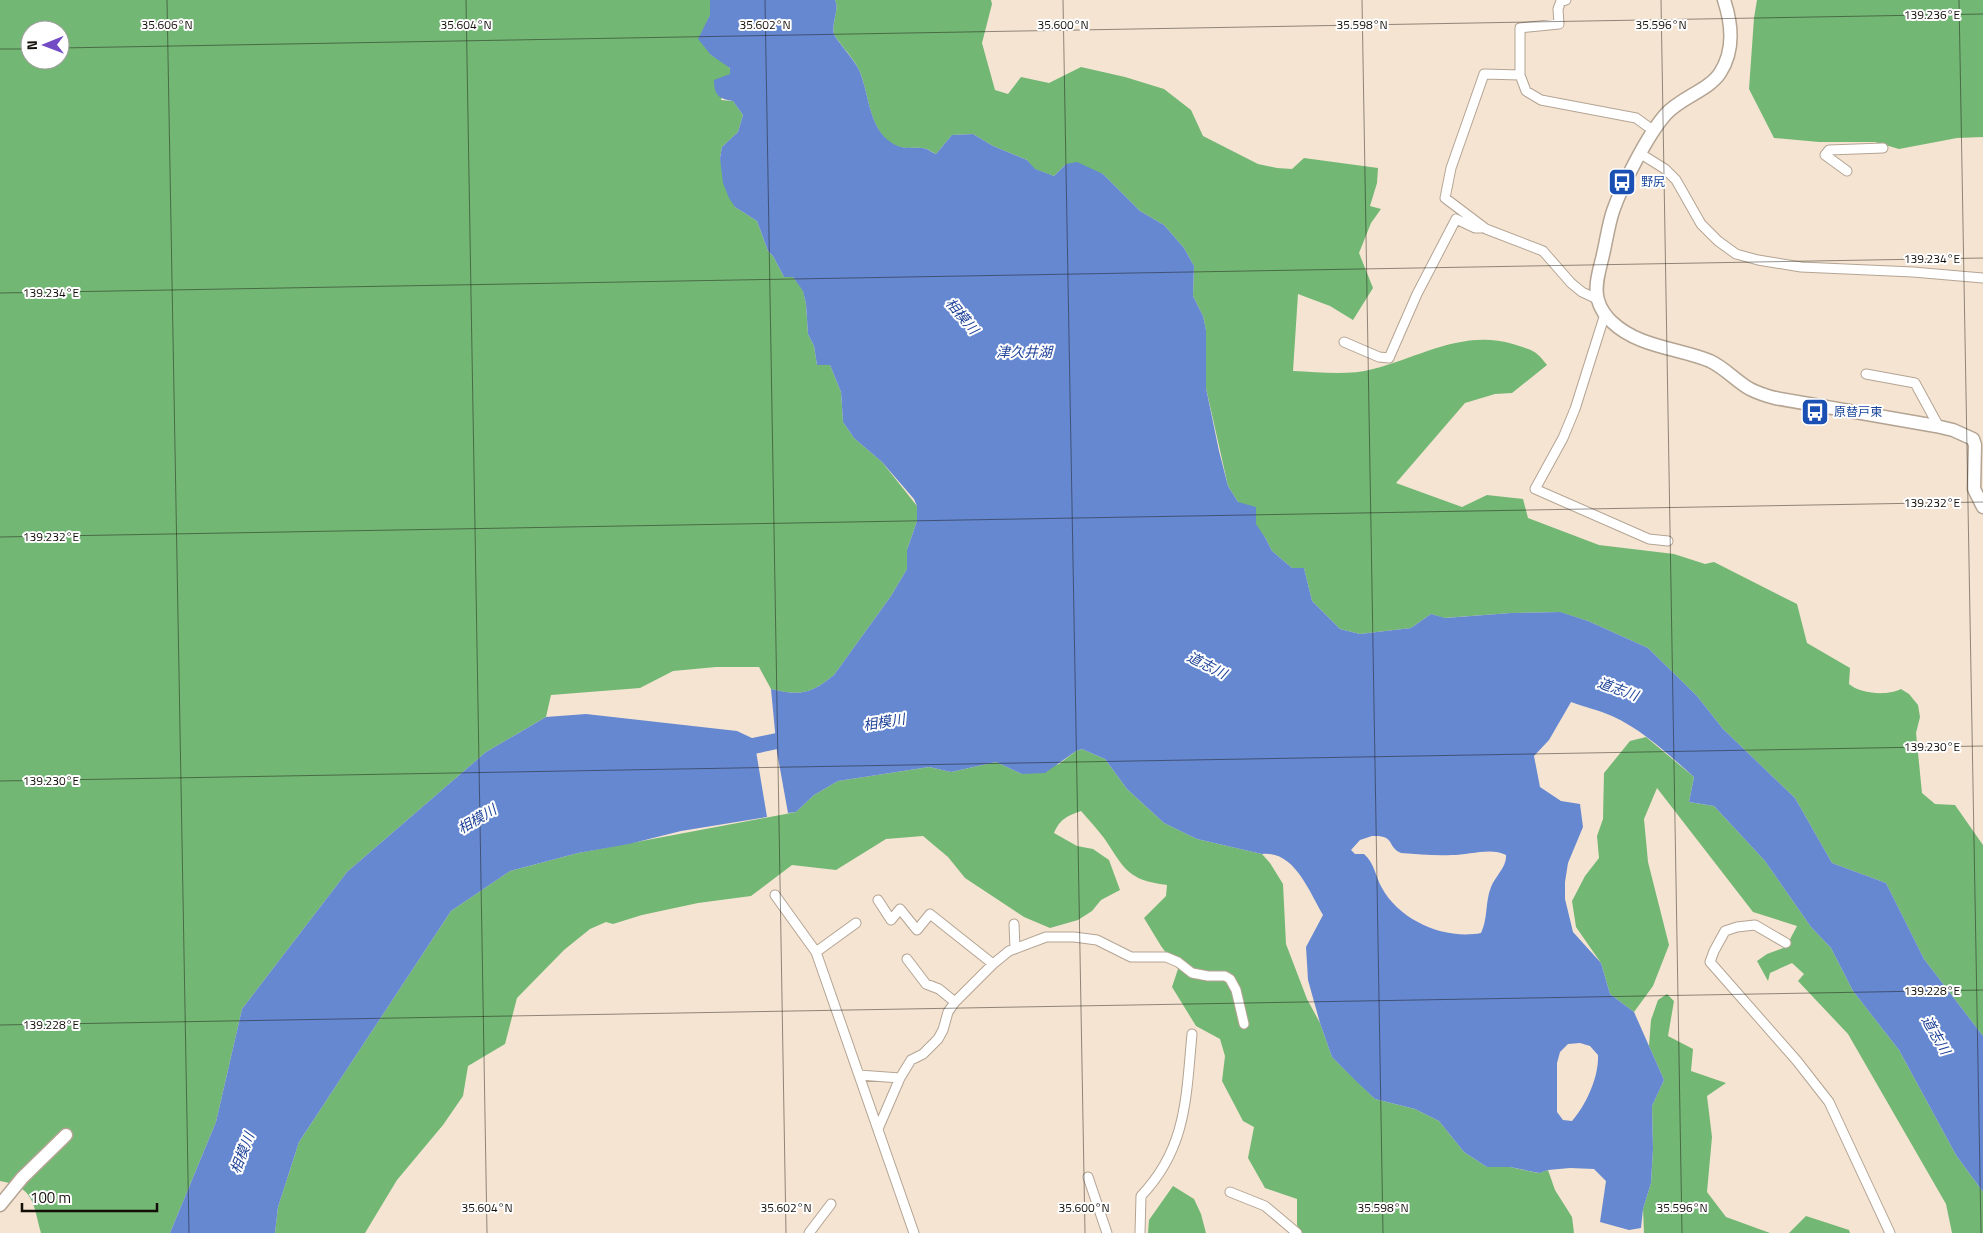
<svg xmlns="http://www.w3.org/2000/svg" width="1983" height="1233" viewBox="0 0 1983 1233" font-family="'Titillium Web','Noto Sans JP',sans-serif">
  <style>
    .forest { fill: #73b775; fill-rule: evenodd }
    .water { fill: #6588d1; fill-rule: evenodd }
    .lines { fill: none; stroke-linecap: round; stroke-linejoin: round }
    .river { stroke: #6588d1; stroke-width: 16 }
    .street-casing { stroke: #b4a493; stroke-width: 11 }
    .secondary-casing { stroke: #b4a493; stroke-width: 15 }
    .street { stroke: #fff; stroke-width: 9 }
    .secondary { stroke: #fff; stroke-width: 12 }
    .ticks { fill: none; stroke: #140f09; stroke-width: 1; stroke-opacity: 0.45 }
    .labels { text-anchor: middle; stroke-width: 4; stroke-linejoin: round; paint-order: stroke }
    .transit-label { font-size: 12px; fill: #164399; stroke: #fff; text-anchor: start }
    .water-label { font-size: 14px; font-style: italic; fill: #204399; stroke: #fff }
    .ticks-label { font-size: 12px; text-anchor: middle; fill: #140f09; stroke: #fff; stroke-width: 4; stroke-linejoin: round; paint-order: stroke }
  </style>
  <rect width="100%" height="100%" fill="#f5e4d2"/>
  <path class="forest" d="M0,0H710V15L707,22L711,55L728,65L731,71L721,100L733,101L743,115L738,132L722,147L720,158L735,207L757,221L768,251L773,256L784,277H793L803,290L806,304L808,334L814,346L817,365H830L841,392L843,422L854,438L882,462L917,506V521L907,550V569L891,596L834,675C811,694 800,696 771,689L759,667H716L673,671L640,688L551,695L546,717L486,752L347,872L242,1009L216,1122L170,1233H41C33,1204 35,1187 0,1181ZM30,30H60V60H30Z
    M835,0H991L992,4L982,43L995,90L1008,94L1021,77L1049,83L1081,67L1125,77L1164,89L1191,110L1203,136L1258,164L1277,168L1292,169L1304,158L1378,168L1377,183L1370,206L1381,209L1371,223L1359,253L1373,288L1353,320L1330,306L1298,294L1293,371C1319,372 1348,376 1373,369C1420,357 1463,329 1513,344C1531,350 1535,349 1547,365L1512,393L1495,394L1465,403L1396,483L1462,507L1487,495L1523,499L1528,518L1599,545L1674,554L1705,564L1714,562L1797,604L1807,643L1850,668L1849,684C1860,694 1888,696 1901,689L1909,694L1918,705L1920,717L1916,733L1922,793L1935,804L1955,805L1983,845V1036L1924,959L1886,883L1832,863L1795,798L1723,729L1697,696L1648,648L1588,621L1559,612L1511,613L1444,618L1431,614L1411,628L1360,634L1340,629L1312,601L1304,568H1292L1272,551L1266,539L1238,502L1228,486L1206,388V330L1203,316L1193,296L1194,266L1184,248L1164,225L1140,211L1103,174L1066,164L1054,176L1034,169L1027,160L993,146L973,134L952,135L936,154C932,152 927,148 922,148C912,147 902,150 892,144C867,127 870,92 858,68C853,57 836,40 834,34C831,22 840,10 835,0Z
    M1757,0H1983V137L1957,138L1899,149L1875,142H1819L1774,138L1749,89L1754,18Z
    M1646,737L1694,777L1689,802L1714,806L1765,861L1811,927L1831,948L1853,991L1899,1050L1956,1155L1983,1192V1233H1952L1946,1204L1848,1034L1798,981L1804,974L1792,963L1770,973L1768,981L1757,961L1767,954L1786,947L1797,926L1753,912L1657,788L1644,819L1648,862L1669,945L1653,986L1634,1012L1610,994L1601,963L1576,927L1572,901L1585,876L1599,858L1597,836L1603,819L1604,773L1630,741Z
    M1082,749L1105,759L1127,789L1164,823L1197,839L1262,854L1270,863L1283,884L1286,944L1307,999L1320,1023L1332,1057L1375,1099L1415,1109L1439,1121L1464,1152L1487,1167H1510L1538,1173L1548,1170L1555,1190L1572,1217L1574,1233H1302L1297,1225V1199L1265,1188L1248,1158L1254,1127L1243,1121L1222,1081L1225,1056L1220,1039L1196,1026L1172,987L1178,969L1161,946L1144,918L1166,896L1167,885C1127,880 1125,869 1104,838C1097,829 1089,820 1081,811C1067,816 1060,819 1054,833L1077,846L1093,849L1109,860L1120,890L1101,900L1092,911L1078,920L1050,928L1024,917L965,878L948,857L923,836L886,839L836,870L792,865L751,896L698,903L642,915L613,924L606,922L590,929L564,950L517,998L505,1044L468,1066L463,1096L443,1125L397,1180L365,1233H275L278,1207L299,1142L451,911L510,871L578,853L796,812L814,795L838,781L929,767L951,772L996,762L1022,774L1059,764L1076,751Z
    M1667,994L1674,1001L1668,1036L1693,1049L1691,1071L1726,1083L1707,1096L1712,1137L1707,1192L1726,1217L1770,1233H1644L1643,1209L1651,1183L1653,1149L1652,1106L1664,1080L1649,1046L1651,1020L1658,1000Z
    M1173,1186L1194,1199L1201,1214L1206,1233H1148L1149,1220Z
    M1806,1216L1849,1230L1850,1233H1789Z"/>
  <path class="water" d="M710,0H835C840,10 831,22 834,34C836,40 853,58 858,68C870,92 867,127 892,143C902,150 912,147 922,148C927,148 931,152 936,154L952,135L973,134L993,146L1027,160L1035,169L1054,176L1066,164L1077,162L1103,174L1140,211L1164,225L1184,248L1194,266L1193,296L1203,316L1206,330V388L1219,451L1228,486L1238,502L1256,507V524L1266,539L1272,551L1292,568H1304L1312,601L1340,629L1360,634L1411,628L1431,614L1445,618L1511,613L1560,612L1588,621L1648,648L1697,696L1723,729L1795,798L1832,863L1886,883L1924,959L1983,1036V1192L1956,1155L1899,1050L1853,991L1831,948L1811,927L1765,861L1714,806L1689,802L1694,777C1669,755 1643,730 1612,716C1599,710 1584,707 1571,702L1549,740L1534,756L1540,787L1561,801L1580,804L1583,827L1568,863L1565,882V899L1573,932L1601,963L1610,994L1634,1012L1664,1080L1652,1106L1653,1149L1651,1183L1643,1209L1641,1228L1629,1230L1600,1222L1606,1181L1594,1169L1570,1168L1548,1170L1539,1173L1510,1167H1487L1464,1152L1439,1121L1415,1109L1375,1099L1356,1081L1332,1057L1320,1023L1308,980L1306,947L1323,915C1309,891 1294,850 1262,854L1197,839L1164,823L1127,789L1105,759L1082,749L1076,751L1045,773L1022,774L996,762L951,772L929,767L838,781L814,795L796,812L788,813L777,752L771,689C800,696 811,694 834,675L891,596L907,569V550L917,521V506L914,499L882,462L854,438L843,422L841,392L830,365H817L814,346L808,334L806,304L803,291L793,277H784L773,256L768,251L757,221L735,207L729,198L723,183L720,158L722,147L738,132L743,115L733,101C718,99 714,94 714,80L730,74V68L711,55L698,39L710,15ZM1372,836C1396,835 1386,846 1401,853C1418,854 1435,856 1452,855C1468,855 1492,847 1506,855C1507,867 1496,875 1491,887C1485,902 1488,919 1481,933C1445,940 1400,921 1382,888C1375,876 1375,864 1364,854H1355L1351,850L1360,840ZM1580,1043L1590,1046L1598,1055C1599,1077 1586,1105 1572,1121L1563,1120L1557,1112V1063L1560,1052L1568,1044Z
    M586,714L737,731L754,739L767,817L681,831L629,844L578,853L510,871L451,911L299,1142L278,1207L275,1233H170L216,1122L242,1009L347,872L486,752L546,717Z"/>
  <g class="lines">
    <path class="river" d="M734,750L796,737"/>
    <g class="street-casing">
      <path id="street" d="M1566,0L1561,1L1558,9L1559,24L1520,28V75L1526,91L1541,100L1636,118L1654,131
        M1520,75L1484,74L1451,168L1445,198L1486,229L1543,251L1571,283L1582,292L1597,299
        M1641,154L1665,169L1676,180L1701,224L1718,241L1736,254L1758,260L1801,267L1913,272L1983,278
        M1847,171L1825,155L1829,150L1883,148
        M1605,314L1575,409L1563,438L1535,489L1649,539L1668,541
        M1344,342L1379,357L1389,358L1417,294L1456,219L1475,228H1481
        M1866,374L1915,383L1939,427
        M775,895L816,952L914,1233
        M878,900L891,920L900,909L917,930L930,914L993,964
        M1014,924L1015,949
        M1786,943L1755,925L1737,927L1725,931L1714,951L1710,962L1797,1061L1829,1102L1890,1233
        M816,952L856,923
        M907,959L926,984L939,989L955,1002
        M859,1075L900,1078
        M878,1129L900,1078L911,1060L923,1054L938,1039L943,1030L948,1012L955,1002L993,964L1009,951L1046,937H1074L1097,940L1131,957H1166L1178,962L1192,973L1208,976H1225L1230,979L1236,990L1244,1024
        M1088,1177L1107,1233
        M1230,1192L1265,1206L1297,1233
        M809,1233L831,1204
        M1140,1233L1141,1196C1187,1148 1186,1097 1192,1034"/>
    </g>
    <g class="secondary-casing">
      <path id="secondary" d="M1724,0C1732,24 1735,50 1720,73C1709,90 1680,98 1666,114C1648,134 1622,185 1613,211C1608,226 1606,243 1602,259C1599,271 1594,288 1598,300C1600,308 1606,317 1612,322C1638,347 1678,348 1710,361C1725,368 1736,381 1750,389C1758,393 1767,396 1775,398L1936,426L1953,430L1973,439L1975,445L1974,489L1983,507
        M0,1205L22,1178L66,1135"/>
    </g>
    <use href="#street" class="street"/>
    <use href="#secondary" class="secondary"/>
  </g>
  <path class="ticks" d="M167,0L189,1233M466,0L487,1233M765,0L786,1233M1063,0L1085,1233M1362,0L1383,1233M1661,0L1682,1233M1959,0L1981,1233M60,48L1983,14M0,49H30M0,293L1983,258M0,537L1983,502M0,781L1983,746M0,1025L1983,990"/>
  <defs>
    <g id="bus-square" transform="scale(1.4375)"><rect x="-9" y="-9" width="18" height="18" rx="4" fill="#1a4fb4" stroke="#fff"/><path d="M-5-6H5V4H4V6H2V4H-2V6H-4V4H-5ZM-3.5-4V0h7V-4ZM-3.5 1.2v1.5H-2V1.2ZM2 1.2v1.5H3.5V1.2Z" fill="#fff"/></g>
  </defs>
  <g fill-rule="evenodd">
    <use href="#bus-square" x="1622" y="182"/>
    <use href="#bus-square" x="1815" y="412"/>
  </g>
  <g class="labels">
    <g class="transit-label">
      <text x="1641" y="186">野尻</text>
      <text x="1834" y="416">原替戸東</text>
    </g>
    <g class="water-label">
      <text transform="translate(962 316) rotate(50)" y="5">相模川</text>
      <text x="1024" y="357">津久井湖</text>
      <text transform="translate(1207 665) rotate(27)" y="5">道志川</text>
      <text transform="translate(1618 689) rotate(20)" y="5">道志川</text>
      <text transform="translate(884 722) rotate(-9)" y="5">相模川</text>
      <text transform="translate(477 819) rotate(-31)" y="5">相模川</text>
      <text transform="translate(1936 1035) rotate(60)" y="5">道志川</text>
      <text transform="translate(242 1153) rotate(-69)" y="5">相模川</text>
    </g>
  </g>
  <g class="ticks-label">
    <text x="1932" y="19">139.236°E</text>
    <text x="167" y="29">35.606°N</text>
    <text x="466" y="29">35.604°N</text>
    <text x="765" y="29">35.602°N</text>
    <text x="1063" y="29">35.600°N</text>
    <text x="1362" y="29">35.598°N</text>
    <text x="1661" y="29">35.596°N</text>
    <text x="1932" y="263">139.234°E</text>
    <text x="51" y="297">139.234°E</text>
    <text x="1932" y="507">139.232°E</text>
    <text x="51" y="541">139.232°E</text>
    <text x="1932" y="751">139.230°E</text>
    <text x="51" y="785">139.230°E</text>
    <text x="1932" y="995">139.228°E</text>
    <text x="51" y="1029">139.228°E</text>
    <text x="487" y="1212">35.604°N</text>
    <text x="786" y="1212">35.602°N</text>
    <text x="1084" y="1212">35.600°N</text>
    <text x="1383" y="1212">35.598°N</text>
    <text x="1682" y="1212">35.596°N</text>
  </g>
  <g transform="translate(45 45) rotate(269)"><circle r="24" fill="#ffffff" stroke="#a19f9d"/>
  <path d="M0-4L9 19L0 12L-9 19Z" fill="#734cc5"/>
  <text y="-8" font-size="14" font-weight="bold" text-anchor="middle" fill="#140f09">N</text>
  </g>
  <path d="M22 1203v8h135v-8" fill="none" stroke="#140f09" stroke-width="2.5"/>
  <text x="30" y="1203" font-size="15" fill="#140f09" stroke="#ffffff" stroke-width="4" paint-order="stroke">100 m</text>
</svg>
